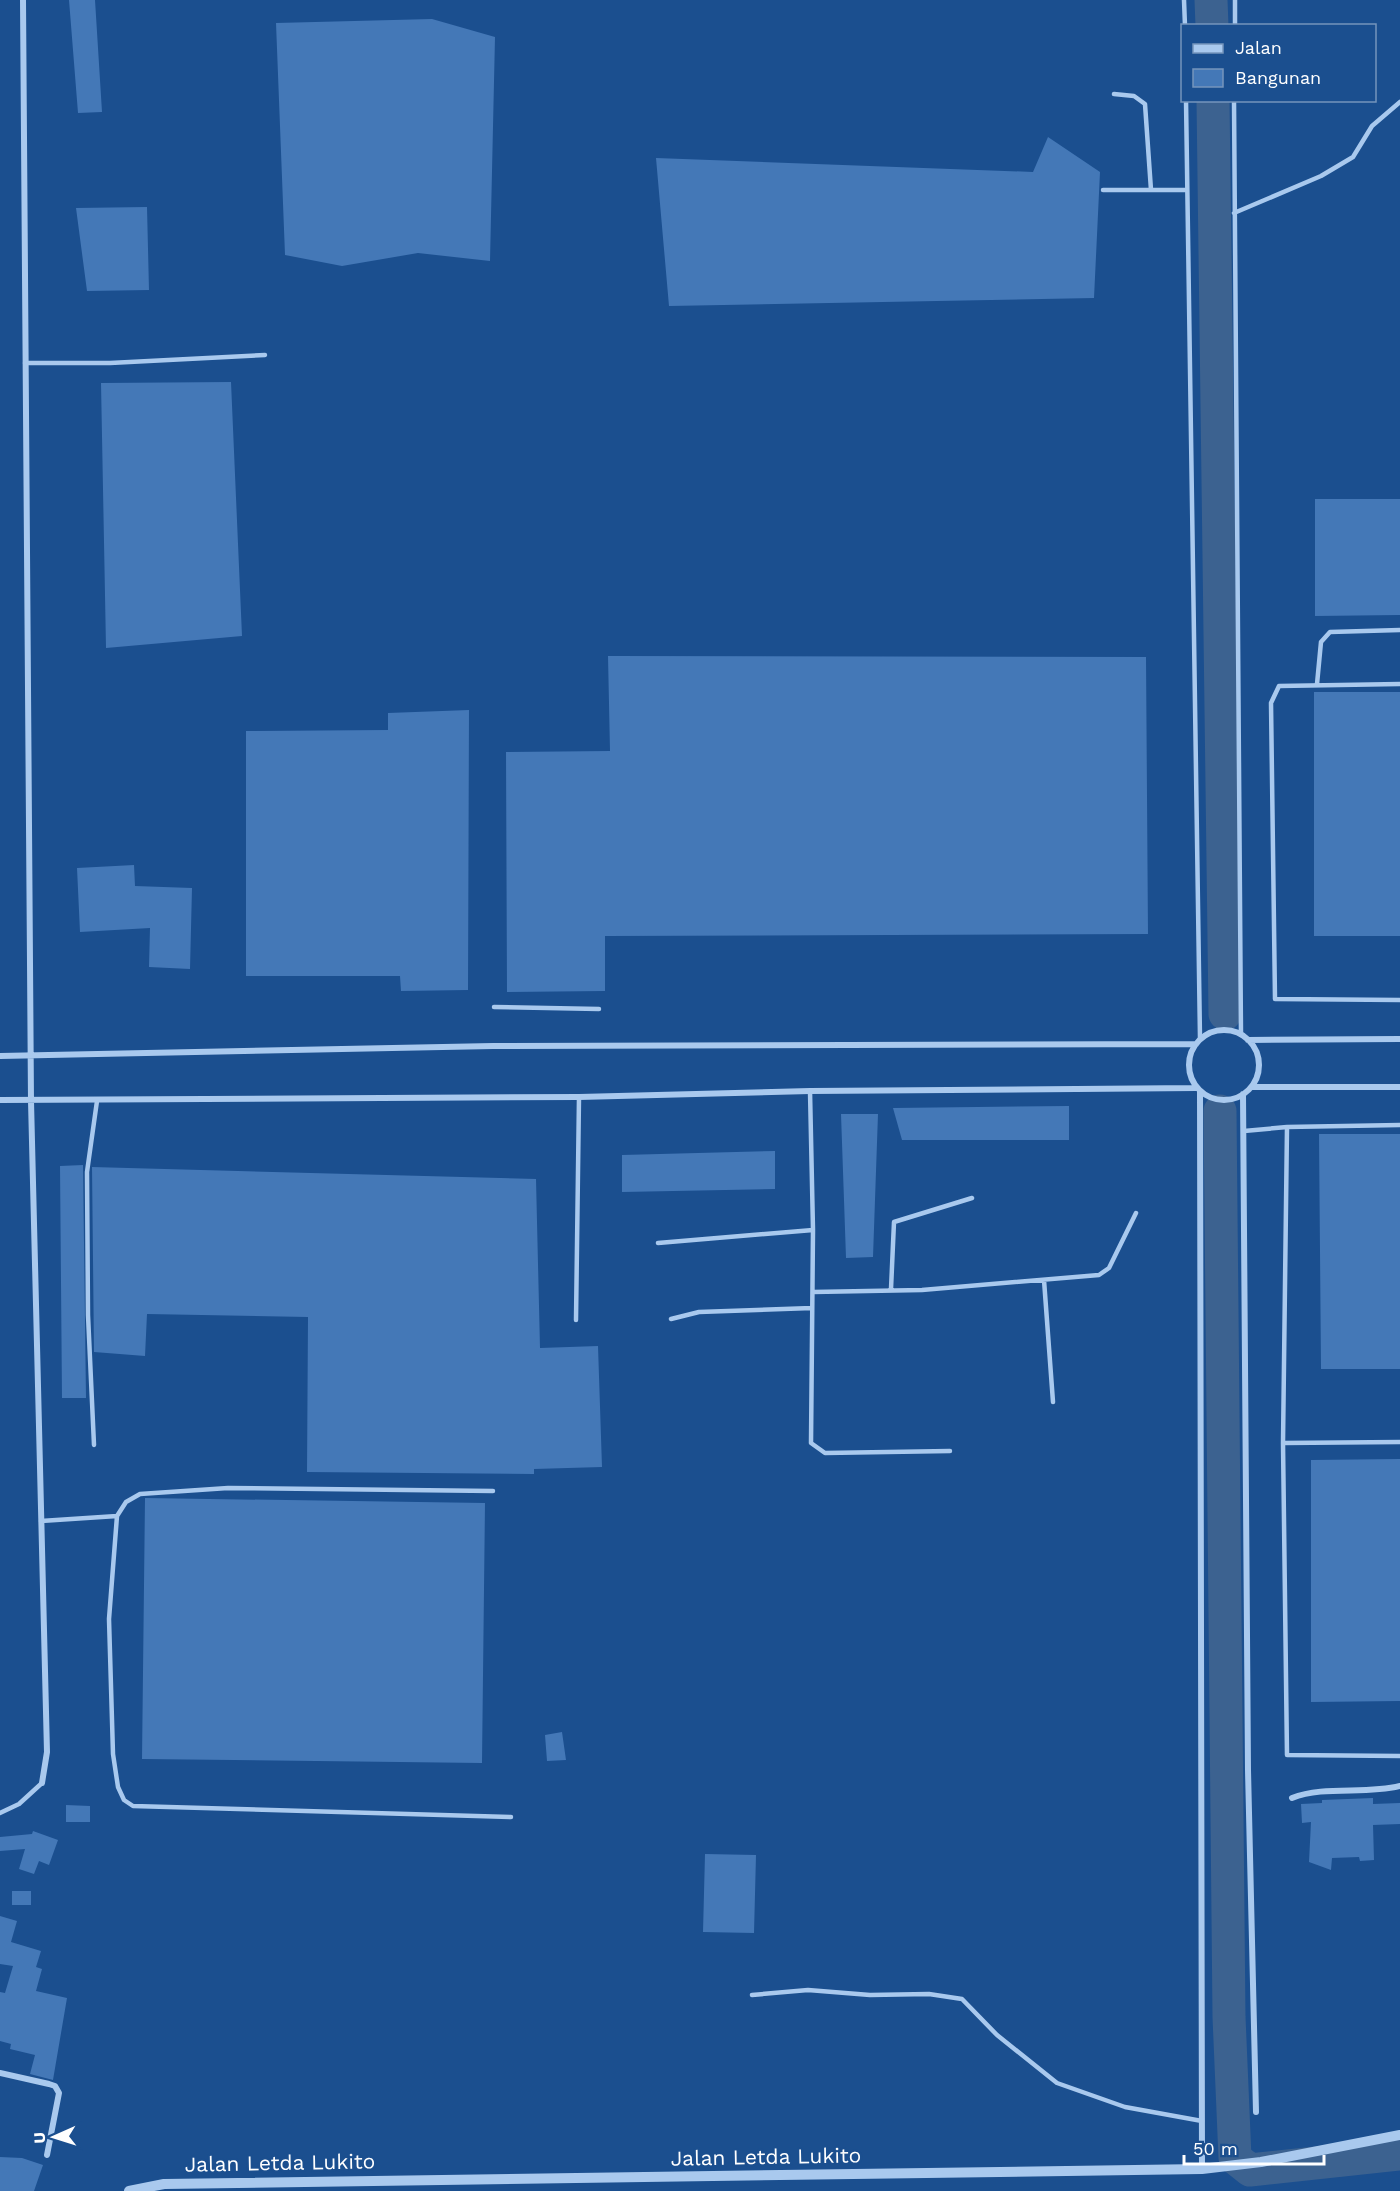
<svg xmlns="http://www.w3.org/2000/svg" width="1400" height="2191" viewBox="0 0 1400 2191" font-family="'Work Sans',sans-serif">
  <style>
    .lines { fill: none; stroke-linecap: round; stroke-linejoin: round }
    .river { stroke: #3c6290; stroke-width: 33 }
    .building { fill: #4478b7 }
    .service { stroke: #a9c9ee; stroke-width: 4.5 }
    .minor { stroke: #a9c9ee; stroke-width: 6 }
    .tertiary { stroke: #a9c9ee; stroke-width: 10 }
    .labels { text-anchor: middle; stroke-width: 4.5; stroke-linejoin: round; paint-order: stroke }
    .street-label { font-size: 21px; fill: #fff; stroke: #1b4f8f }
  </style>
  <rect width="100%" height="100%" fill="#1b4f8f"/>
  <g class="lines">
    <path class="river" d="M1211,0L1212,26
      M1213,100L1225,1014
      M1220,1111L1229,2017L1235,2158L1250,2170L1400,2154"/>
  </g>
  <path class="building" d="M69,0H95L102,112L78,113Z
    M432,19L495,37L490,261L418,253L342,266L285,255L276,23Z
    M1048,137L1100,172L1094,298L669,306L656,158L1033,172Z
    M147,207L149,290L87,291L76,208Z
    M231,382L242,636L106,648L101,383Z
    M1315,499H1400V615L1315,616Z
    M608,656L1146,657L1148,934L605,936V991L507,992L506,752L610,751Z
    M1314,692H1400V936H1314Z
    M469,710L468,990L401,991L400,976H246V731L388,730V713Z
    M134,865L135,886L192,888L190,969L149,967L150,928L80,932L77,868Z
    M1069,1106V1140H902L893,1108Z
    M841,1114H878L873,1257L846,1258Z
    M1319,1134H1400V1369H1321Z
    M775,1151V1189L622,1192V1155Z
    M83,1165L86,1398H62L60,1166Z
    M92,1167L536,1179L540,1348L598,1346L602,1467L534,1469V1474L307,1472L308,1317L147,1314L145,1356L94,1352Z
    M1400,1459V1701L1311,1702V1460Z
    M145,1498L485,1503L482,1763L142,1759Z
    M562,1732L566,1760L547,1761L545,1735Z
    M1373,1798V1804L1400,1803V1824L1373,1825L1374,1860L1360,1861L1359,1857L1332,1858L1331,1870L1309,1862L1311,1822L1302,1823L1301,1804L1322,1803V1800Z
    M66,1805L90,1806V1822H66Z
    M33,1831L58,1840L49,1865L39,1861L34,1874L19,1869L25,1849L0,1851V1837L32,1834Z
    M705,1854L756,1855L754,1933L703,1932Z
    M12,1891H31V1905H12Z
    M0,1916L17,1921L11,1942L41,1951L36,1967L42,1969L36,1991L67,1998L53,2080L30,2074L35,2055L10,2049L11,2044L0,2041V1992L5,1993L13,1966L0,1964Z
    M0,2157L22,2158L43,2165L34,2191H0Z"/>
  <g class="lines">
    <path class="service" d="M1184,0L1185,26
      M1235,26V0
      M1114,94L1134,96L1145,104L1151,190
      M1186,100L1200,1039
      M1234,100L1241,1035
      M1103,190H1187
      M1234,213L1321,176L1353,157L1372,126L1400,102
      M25,363H110L265,355
      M1317,684L1321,642L1330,632L1400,630
      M1400,684L1279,686L1271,703L1275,999L1400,1000
      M494,1007L599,1009
      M810,1091L813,1230L811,1443L825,1453L950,1451
      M1287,1127L1400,1125
      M1244,1131L1287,1127L1283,1443L1287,1755L1400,1756
      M658,1243L813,1230
      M1044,1280L1053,1402
      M891,1289L894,1222L972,1198
      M813,1292L922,1290L1099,1275L1109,1268L1136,1213
      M671,1319L699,1312L812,1308
      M576,1320L579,1097
      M1283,1443L1400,1442
      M94,1445L88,1315L87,1172L97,1101
      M117,1516L126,1502L140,1494L228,1488L493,1491
      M41,1521L117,1516L109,1619L113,1754L118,1787L124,1800L133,1806L511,1817
      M0,1813L19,1804L42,1783
      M752,1995L808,1990L870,1995L929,1994L962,1999L997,2035L1057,2083L1125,2107L1202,2121"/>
    <path class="minor" d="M23,0L31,1101L47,1752L42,1783
      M1189 1065a35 35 0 1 1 70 0a35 35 0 1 1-70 0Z
      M1248,1040L1400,1039
      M0,1056L493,1046L1196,1044
      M1252,1087H1400
      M1200,1091L1202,2169
      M1243,1094L1248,1770L1256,2112
      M0,1100L579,1097L810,1091L1196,1088
      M1292,1798C1325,1785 1365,1795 1400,1786
      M0,2073L49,2084L55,2086L59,2093L47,2155"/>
    <path class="tertiary" d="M129,2191L164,2184L1202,2169L1261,2162L1400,2135"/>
  </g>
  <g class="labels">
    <g class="street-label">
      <text transform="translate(766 2157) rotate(-1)" y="7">Jalan Letda Lukito</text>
      <text transform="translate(280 2163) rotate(-1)" y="7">Jalan Letda Lukito</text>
    </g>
  </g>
  <rect x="1181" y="24" width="195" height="78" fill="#1b4f8f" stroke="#7695bc" stroke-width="1.5"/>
  <rect x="1193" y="44" width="30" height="9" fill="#a9c9ee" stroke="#7695bc" stroke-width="1.5"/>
  <text x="1235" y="54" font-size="18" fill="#ffffff">Jalan</text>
  <rect x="1193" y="69" width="30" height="18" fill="#4478b7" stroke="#7695bc" stroke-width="1.5"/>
  <text x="1235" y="84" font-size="18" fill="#ffffff">Bangunan</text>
  <g transform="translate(54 2137) rotate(267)" stroke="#1b4f8f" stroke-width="4.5" paint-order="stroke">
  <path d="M0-4.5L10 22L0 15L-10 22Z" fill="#ffffff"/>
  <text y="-9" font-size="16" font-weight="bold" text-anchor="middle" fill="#ffffff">U</text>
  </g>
  <path d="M1184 2155v9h140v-9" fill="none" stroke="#ffffff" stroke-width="3"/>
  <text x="1193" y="2155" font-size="18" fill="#ffffff" stroke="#1b4f8f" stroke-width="4.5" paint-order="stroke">50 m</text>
</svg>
